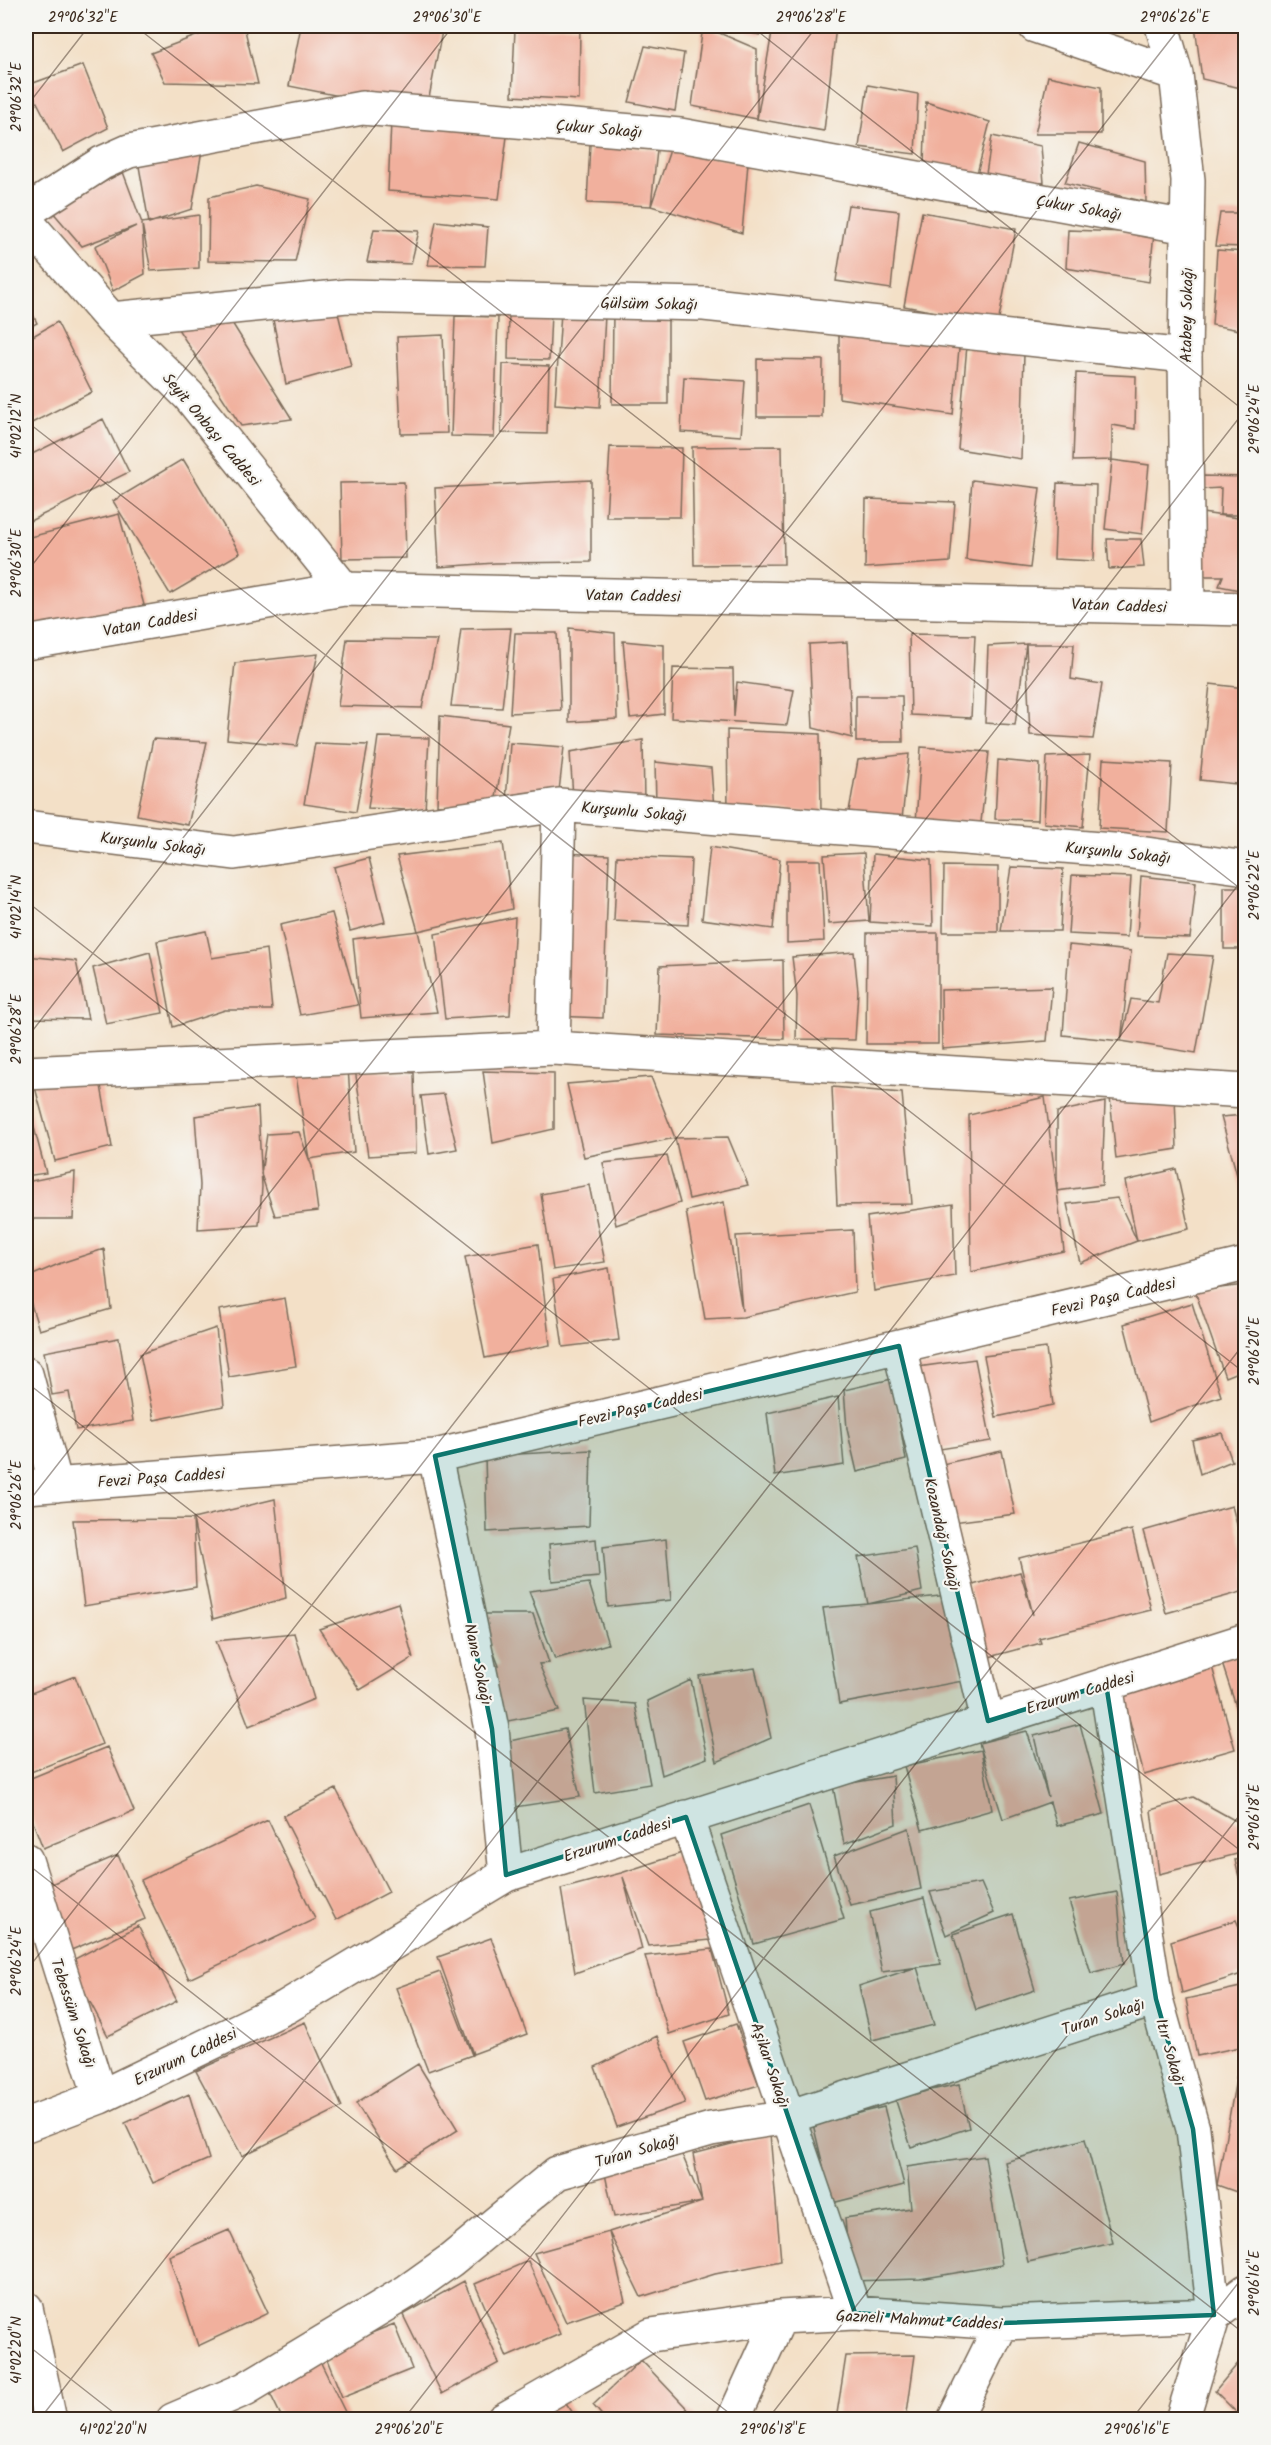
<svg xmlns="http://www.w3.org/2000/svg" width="1271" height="2445" viewBox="0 0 1271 2445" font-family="Kalam,sans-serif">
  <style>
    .building { fill: #f1b09d }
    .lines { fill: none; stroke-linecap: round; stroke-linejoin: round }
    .minor-casing { stroke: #7b6a59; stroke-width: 36 }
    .minor { stroke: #fff; stroke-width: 33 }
    .marked { fill: #0f766e; fill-opacity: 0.2; stroke: #0f766e; stroke-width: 4.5; stroke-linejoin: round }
    .ticks { fill: none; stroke: #3b2a1e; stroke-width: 1.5; stroke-opacity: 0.45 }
    .labels { text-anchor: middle; stroke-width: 4.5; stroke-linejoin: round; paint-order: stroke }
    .street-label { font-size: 16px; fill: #3b2a1e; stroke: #f6f6f2 }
    .neatline { fill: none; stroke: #3b2a1e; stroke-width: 2 }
    .ticks-label { font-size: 15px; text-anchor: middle; fill: #3b2a1e }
  </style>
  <rect width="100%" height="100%" fill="#f6f6f2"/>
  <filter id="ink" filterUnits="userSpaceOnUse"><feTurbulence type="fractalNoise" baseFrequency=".0167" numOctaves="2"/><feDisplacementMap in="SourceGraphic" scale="12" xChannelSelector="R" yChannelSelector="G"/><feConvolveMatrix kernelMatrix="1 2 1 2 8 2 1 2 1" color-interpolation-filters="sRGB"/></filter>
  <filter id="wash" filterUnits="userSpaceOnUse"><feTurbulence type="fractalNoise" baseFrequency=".008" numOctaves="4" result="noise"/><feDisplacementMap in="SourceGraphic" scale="24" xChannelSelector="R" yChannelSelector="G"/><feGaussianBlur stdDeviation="1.35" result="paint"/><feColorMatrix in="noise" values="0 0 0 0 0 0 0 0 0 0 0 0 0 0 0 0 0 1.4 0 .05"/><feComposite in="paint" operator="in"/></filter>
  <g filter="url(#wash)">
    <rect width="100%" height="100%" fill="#f3e0c7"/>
    <g id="blocks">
      <path class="building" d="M222,26H244L258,84L165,82L151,53Z
        M301,26H443L426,113L289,86Z
        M580,26L579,100L512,96L515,29Z
        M703,26L757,49V119L692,106Z
        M716,26H764L760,35Z
        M773,26H836L824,131L757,119Z
        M1195,26H1245V89L1202,79Z
        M645,46L684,53L675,111L629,102Z
        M83,65L108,128L63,152L28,85Z
        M1048,76L1101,87V134H1035Z
        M868,85L918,94L915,154L859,147Z
        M926,102L990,122L976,178L924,166Z
        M391,121H509L499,199L388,191Z
        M992,136L1041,146L1044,183L985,180Z
        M1079,143L1145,161L1146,202L1065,183Z
        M590,144L657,150L651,206L670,150L748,163L742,233L651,206L587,203Z
        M202,150L192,209L149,223L137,155Z
        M123,172L142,223L199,215V268L151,271L142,224L145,274L113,291L95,246L136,226L82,246L51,210Z
        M256,186L310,199L295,262L208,261L209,197Z
        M848,205L899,211L891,289L836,281Z
        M922,212L1016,229L998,324L904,306Z
        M1220,213H1245V247L1215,246Z
        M436,221L488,227L485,266L428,265Z
        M374,229L419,231L411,264L367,262Z
        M1068,230L1154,233L1149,282L1066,268Z
        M1217,250L1245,252V331L1212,325Z
        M26,301L37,323L26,329Z
        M337,309L351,366L286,384L272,315Z
        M613,310L668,311V404H612Z
        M509,311L551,312L549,360L508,359Z
        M561,312L605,315L600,407L555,404Z
        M455,316L498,317L494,437L451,436Z
        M229,318L292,419L241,426L178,329Z
        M57,322L92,392L26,426V340Z
        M839,325L960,337L953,415L839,398Z
        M443,335L447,433L401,434L397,337Z
        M967,345L1024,353L1021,459L958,449Z
        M757,359L823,360L822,417H757Z
        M503,364L549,366L547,434L501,433Z
        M1076,373L1136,376L1135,429L1112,425V460L1073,461Z
        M684,377L745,381L741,436L681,432Z
        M103,419L129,472L26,523V457Z
        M782,446L784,564L694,565L692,447Z
        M610,447L682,448L680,517H606Z
        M183,459L240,553L170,594L113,501Z
        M1112,460L1149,465L1142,534L1105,529Z
        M1202,476L1245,477V515H1220L1221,488L1203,489Z
        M591,480V562L495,563L439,567L435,488Z
        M972,480L1040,488L1030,568L966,560Z
        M404,482L406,558L342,559L340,483Z
        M1057,483L1096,485L1094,561L1054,559Z
        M866,499L955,502L950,562L865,568Z
        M1202,513L1245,519V591L1219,586L1223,576H1198Z
        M119,514L144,605L26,636V538Z
        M1107,539H1141L1144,567L1109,569Z
        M511,628L502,708L451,706L461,629Z
        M569,628L615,633L617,719L569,722Z
        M515,633H557L561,710L510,713Z
        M909,634L975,635L971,718L911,715Z
        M347,639L437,640L422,708L338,706Z
        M623,641L664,645V714L630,718Z
        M847,642L852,738L813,728L809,644Z
        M1026,644L1015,725L985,723L988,646Z
        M1026,644H1074L1071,679L1102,684L1093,739L1030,735Z
        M318,654L297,746L227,739L235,663Z
        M673,668L733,669L734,717L737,682L794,690L787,725L671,718Z
        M1210,684L1245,688V785L1200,780Z
        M856,696H902L903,742H856Z
        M440,716L509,724L495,803L437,805Z
        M727,730L820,734L821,812L728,810Z
        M378,737L429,738L425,811L368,808Z
        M153,739L207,742L188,825L137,815Z
        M643,740L644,803L573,797L570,752Z
        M315,743L368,745L356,812L304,804Z
        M510,743L564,747L559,791L506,802Z
        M921,747L989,752L981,822L916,823Z
        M909,754L902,819L848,817L858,760Z
        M1090,755L1083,827L1044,823L1047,757Z
        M1103,759L1172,763L1168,832L1099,828Z
        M998,760L1040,764L1038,820L995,819Z
        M655,762L711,768L714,809L656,803Z
        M503,843L512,909L418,931L397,856Z
        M710,847L780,859L773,929L702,919Z
        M560,853L609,855L603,1018L554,1016Z
        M864,853L869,921L829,924L824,855Z
        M873,854L931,860L933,926L870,922Z
        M617,856L691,859L688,925L614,921Z
        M369,858L385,922L350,931L334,867Z
        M787,860H820L824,941L787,943Z
        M944,866L998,867V932H943Z
        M1011,867L1063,869L1060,931H1001Z
        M1072,875L1131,877L1127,937L1068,934Z
        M1141,876L1196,882L1190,938L1137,936Z
        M1224,887H1245V949H1224Z
        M332,913L358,1005L300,1015L280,925Z
        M515,917L510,1015L445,1019L435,934Z
        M206,931L212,958L266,949L272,1010H225L173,1027L157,941Z
        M418,931L437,1012L361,1018L353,939Z
        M867,933H938V1044H866Z
        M1069,945L1131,951L1121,1041L1131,999L1158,1003L1167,953L1213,956L1196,1053L1121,1041L1063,1035Z
        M150,952L163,1013L106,1024L93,968Z
        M854,952L858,991L855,1040L796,1039L797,996L792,957Z
        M26,956L76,961L88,1019L26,1018Z
        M783,960L784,1039L657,1035L660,966Z
        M1052,987L1047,1041L942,1049L941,990Z
        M348,1068L354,1152L309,1159L312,1166L318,1211L275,1216L261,1174L267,1134L299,1132L309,1159L295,1069Z
        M355,1069L414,1073L416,1153L368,1156Z
        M483,1071L554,1073V1129L493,1143Z
        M651,1077L675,1138L584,1157L567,1084Z
        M33,1080H100L112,1147L55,1161Z
        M832,1087L902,1093L912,1204L837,1205Z
        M444,1094L457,1149L429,1154L421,1096Z
        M26,1097L46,1173L26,1176Z
        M1045,1097L1057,1191V1112L1105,1102L1102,1185L1057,1191L1064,1251L971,1272L969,1115Z
        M1110,1097H1175L1177,1149L1116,1159Z
        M258,1107L262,1187L259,1225L198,1229L200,1185L195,1116Z
        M1245,1115V1204L1221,1117Z
        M728,1137L748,1185L689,1199L675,1138Z
        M667,1156L680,1203L616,1225L603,1163Z
        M1176,1169L1189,1229L1137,1241L1125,1181Z
        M75,1172L73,1219H26V1182Z
        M589,1185L605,1262L553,1270L541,1194Z
        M1117,1198L1137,1241L1080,1263L1067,1204Z
        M724,1202L742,1311L736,1236L853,1230L855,1292L743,1317L705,1319L686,1211Z
        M953,1204L955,1276L874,1291L867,1217Z
        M538,1244L550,1345L485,1358L465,1257Z
        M104,1249L111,1309L39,1330L26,1288V1278L61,1263Z
        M609,1268L619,1340L563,1347L553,1279Z
        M1245,1285V1369L1225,1377L1195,1291Z
        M285,1298L296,1366L229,1377L219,1310Z
        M1192,1303L1221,1396L1149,1422L1124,1324Z
        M216,1328L224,1406L154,1420L140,1354Z
        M119,1338L133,1421L76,1430L69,1392L52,1395L44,1352Z
        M1046,1348L1053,1405L996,1417L984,1356Z
        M975,1359L991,1441L934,1450L918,1367Z
        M892,1379L906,1460L857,1472L847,1429L844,1390Z
        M838,1397L844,1465L775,1476L767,1413Z
        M1222,1433L1232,1461L1200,1474L1192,1440Z
        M591,1450L589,1526L487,1532L485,1456Z
        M1002,1451L1015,1514L953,1522L942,1464Z
        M275,1499L286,1598L213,1619L193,1519L196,1587L84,1606L73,1520L193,1519Z
        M1232,1506L1245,1554V1591L1166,1613L1143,1531Z
        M1132,1530L1151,1610L1039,1638L1041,1643L989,1657L969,1586L1020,1572L1033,1615L1019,1558Z
        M596,1539L599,1577L552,1581L549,1544Z
        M666,1539L671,1600L608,1607L603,1547Z
        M915,1548L922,1591L868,1604L948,1595L963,1681L839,1704L823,1608L868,1604L858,1557Z
        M589,1583L608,1644L555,1659L529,1591Z
        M398,1603L413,1658L360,1690L319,1629Z
        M479,1614H533L549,1663L539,1664L559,1711L503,1722L488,1666H499Z
        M294,1633L314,1699L249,1726L216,1641Z
        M1245,1651V1734L1220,1657Z
        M1211,1663L1235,1749L1144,1775L1123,1695Z
        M755,1668L771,1738L717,1762L699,1676Z
        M75,1676L102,1744L26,1774V1695Z
        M691,1680L707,1758L662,1775L647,1701Z
        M584,1700L635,1704L650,1784L595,1793Z
        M1080,1724L1104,1814L1057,1826L1050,1802L1003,1819L979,1743L1027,1731L1048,1797L1034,1736Z
        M565,1729L580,1797L515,1807L505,1742Z
        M107,1747L134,1811L43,1848L26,1804V1780Z
        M981,1750L992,1810L922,1830L904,1766Z
        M893,1776L896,1824L844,1844L833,1786Z
        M336,1789L389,1892L336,1920L283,1816Z
        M1193,1797L1245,1826V1852L1159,1874L1151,1810Z
        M809,1805L844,1919L754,1944L721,1835Z
        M268,1820L315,1919L189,1979L141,1880Z
        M909,1828L921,1889L850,1905L834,1856Z
        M685,1852L710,1940L648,1946L623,1877L642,1949L575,1973L561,1889L621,1873Z
        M118,1855L145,1919L69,1951L42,1888Z
        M1245,1859V1903L1235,1860Z
        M981,1883L994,1913L946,1935L930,1892Z
        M1117,1892L1124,1964L1091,1973L1069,1901Z
        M924,1898L941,1964L882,1972L870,1912Z
        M1013,1914L1035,1990L976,2010L953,1934Z
        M1236,1920L1245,1940V1973L1182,1993L1171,1941Z
        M138,1926L177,2001L108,2036L69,1962Z
        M491,1938L527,2034L473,2054L438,1957Z
        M712,1949L729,2014L669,2034L645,1956Z
        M917,1967L934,2025L872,2040L859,1986Z
        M440,1972L472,2055L428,2071L396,1988Z
        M1245,1986V2046L1197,2056L1186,1999Z
        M305,2022L342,2107L242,2156L196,2071Z
        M736,2024L759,2085L705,2101L684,2042Z
        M657,2036L685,2103L617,2127L595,2067Z
        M418,2064L458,2130L397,2168L356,2103Z
        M1238,2068L1245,2070V2195L1217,2185Z
        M959,2084L969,2128L911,2147L895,2098Z
        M189,2094L209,2159L153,2183L125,2123Z
        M884,2107L904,2185L832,2203L813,2124Z
        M770,2134L781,2261L715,2274L641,2297L609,2232L702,2202L614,2217L605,2174L681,2152L702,2202L693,2154Z
        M1085,2139L1113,2243L1028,2262L1005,2162Z
        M985,2156L1002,2265L920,2279L850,2281L845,2218L911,2208L907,2167Z
        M229,2230L268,2313L198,2346L169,2256Z
        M609,2232L625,2302L566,2322L534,2253Z
        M528,2261L560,2334L507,2357L475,2284Z
        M464,2281L499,2363L442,2394L403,2315Z
        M394,2324L412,2369L342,2397L324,2352Z
        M915,2355L906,2420H836L846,2356Z
        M1245,2355V2420H1244L1215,2391Z
        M318,2357L349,2420H283L265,2383Z
        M641,2360L698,2420H606L593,2405Z
        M561,2396L578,2420H528Z"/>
    </g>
  </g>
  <g filter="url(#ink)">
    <use href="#blocks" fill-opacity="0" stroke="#7b6a59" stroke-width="1.5"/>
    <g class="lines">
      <g class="minor-casing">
        <path id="minor" d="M1035,26L1176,74
          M1162,26L1176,74L1188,180L1185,356L1188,607
          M26,212L102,163L129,151L362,108L680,135L1187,227
          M26,221L111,319L189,396L344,589
          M111,319L347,296L704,304L1185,356
          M26,643L344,589L1246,609
          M26,827L234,853L559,805L1125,851L1246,868
          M553,1048L559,805
          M26,1073L553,1048L1246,1091
          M899,1346L988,1721
          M26,1374L56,1485
          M435,1456L492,1729L506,1875
          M26,1487L435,1456L1246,1264
          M686,1817L855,2313
          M26,1860L100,2097
          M26,2125L100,2097L286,2007L506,1875L1246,1640
          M26,2308L50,2420
          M173,2420L245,2389L406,2292L451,2260L557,2173L711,2129L788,2117L1156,1999
          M503,2420L651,2335L780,2317L855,2313L1002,2323L1214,2315L1193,2129L1156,1999L1106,1684
          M733,2420L780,2317
          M954,2420L1002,2323
          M1182,2420L1214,2315L1246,2291"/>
      </g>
      <use href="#minor" class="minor"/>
    </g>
  </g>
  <path class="marked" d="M899,1346L988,1721L1106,1684L1156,1999L1193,2129L1214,2315L1002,2323L855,2313L686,1817L506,1875L492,1729L435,1456Z"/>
  <path class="ticks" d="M135,26L1246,893M751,26L1246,412M26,107L89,26M26,421L1246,1374M26,573L453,26M26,901L1246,1855M26,1039L817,26M26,1382L1246,2335M26,1505L1181,26M26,1863L738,2420M26,1971L1246,409M26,2344L123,2420M39,2420L1246,875M403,2420L1246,1341M767,2420L1246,1807M1131,2420L1246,2273"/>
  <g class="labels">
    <g class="street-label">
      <text transform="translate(599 128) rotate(5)" y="6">Çukur Sokağı</text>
      <text transform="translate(1079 207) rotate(10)" y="6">Çukur Sokağı</text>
      <text transform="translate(649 303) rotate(1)" y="6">Gülsüm Sokağı</text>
      <text transform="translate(1186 315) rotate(-89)" y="6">Atabey Sokağı</text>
      <text transform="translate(212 429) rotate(50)" y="6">Seyit Onbaşı Caddesi</text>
      <text transform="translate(633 595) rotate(1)" y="6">Vatan Caddesi</text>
      <text transform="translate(1119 605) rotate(2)" y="6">Vatan Caddesi</text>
      <text transform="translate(150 622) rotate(-10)" y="6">Vatan Caddesi</text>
      <text transform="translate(634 811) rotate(5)" y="6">Kurşunlu Sokağı</text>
      <text transform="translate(153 843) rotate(7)" y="6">Kurşunlu Sokağı</text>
      <text transform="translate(1118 852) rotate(6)" y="6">Kurşunlu Sokağı</text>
      <text transform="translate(1113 1296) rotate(-13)" y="6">Fevzi Paşa Caddesi</text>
      <text transform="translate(640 1407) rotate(-13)" y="6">Fevzi Paşa Caddesi</text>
      <text transform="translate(161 1477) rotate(-4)" y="6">Fevzi Paşa Caddesi</text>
      <text transform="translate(943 1534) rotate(77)" y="6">Kozandağı Sokağı</text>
      <text transform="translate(479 1664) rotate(78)" y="6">Nane Sokağı</text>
      <text transform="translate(1080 1692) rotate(-17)" y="6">Erzurum Caddesi</text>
      <text transform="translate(617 1839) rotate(-18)" y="6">Erzurum Caddesi</text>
      <text transform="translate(74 2013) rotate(72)" y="6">Tebessüm Sokağı</text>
      <text transform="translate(1103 2016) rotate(-18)" y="6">Turan Sokağı</text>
      <text transform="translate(1171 2052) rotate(74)" y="6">Itır Sokağı</text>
      <text transform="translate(185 2056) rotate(-26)" y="6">Erzurum Caddesi</text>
      <text transform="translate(771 2065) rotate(71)" y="6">Aşikar Sokağı</text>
      <text transform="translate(637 2150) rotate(-16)" y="6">Turan Sokağı</text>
      <text transform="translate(919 2319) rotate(3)" y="6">Gazneli Mahmut Caddesi</text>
    </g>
  </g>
  <rect width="1271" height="2445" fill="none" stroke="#f6f6f2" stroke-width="66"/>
  <rect x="33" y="33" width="1205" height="2379" class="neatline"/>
  <g class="ticks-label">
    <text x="83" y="22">29°06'32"E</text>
    <text x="447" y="22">29°06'30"E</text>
    <text x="811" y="22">29°06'28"E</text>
    <text x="1175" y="22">29°06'26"E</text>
    <text transform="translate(16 97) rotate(-90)" y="5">29°06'32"E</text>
    <text transform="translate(1254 419) rotate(-90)" y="5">29°06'24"E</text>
    <text transform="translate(16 426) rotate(-90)" y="5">41°02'12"N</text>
    <text transform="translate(16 563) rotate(-90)" y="5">29°06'30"E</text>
    <text transform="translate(1254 885) rotate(-90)" y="5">29°06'22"E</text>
    <text transform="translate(16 907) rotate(-90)" y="5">41°02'14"N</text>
    <text transform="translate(16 1029) rotate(-90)" y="5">29°06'28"E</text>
    <text transform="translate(1254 1351) rotate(-90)" y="5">29°06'20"E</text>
    <text transform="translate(16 1495) rotate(-90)" y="5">29°06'26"E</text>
    <text transform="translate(1254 1817) rotate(-90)" y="5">29°06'18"E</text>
    <text transform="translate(16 1961) rotate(-90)" y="5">29°06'24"E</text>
    <text transform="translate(1254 2283) rotate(-90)" y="5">29°06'16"E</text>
    <text transform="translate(16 2350) rotate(-90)" y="5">41°02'20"N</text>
    <text x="113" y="2434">41°02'20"N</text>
    <text x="409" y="2434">29°06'20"E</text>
    <text x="773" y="2434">29°06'18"E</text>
    <text x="1137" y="2434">29°06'16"E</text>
  </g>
</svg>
